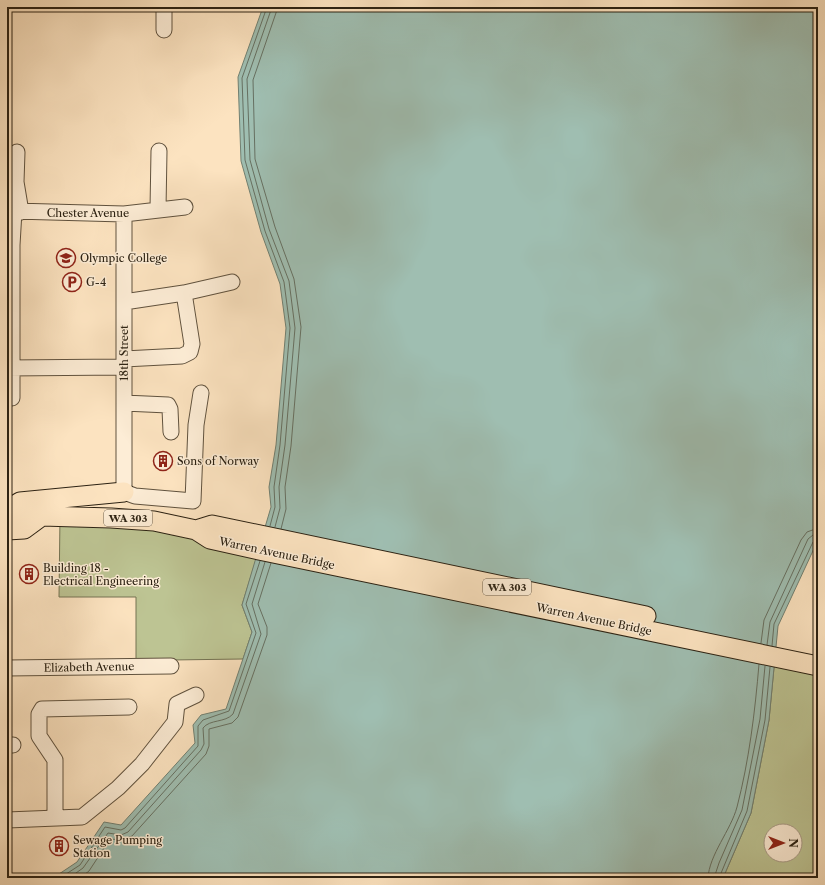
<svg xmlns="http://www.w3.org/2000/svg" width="825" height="885" viewBox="0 0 825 885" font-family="'Libre Caslon Text',serif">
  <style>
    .green { fill: #bdc493; stroke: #747353; fill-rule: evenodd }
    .water { fill: #9fbeb1; stroke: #718072 }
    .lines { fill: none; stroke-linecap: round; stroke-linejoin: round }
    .shore { stroke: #667062; stroke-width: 1 }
    .minor-casing { stroke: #60523e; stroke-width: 17 }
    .major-casing { stroke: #2c2213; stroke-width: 21 }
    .minor { stroke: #fdedd6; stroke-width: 15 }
    .major { stroke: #fce3c0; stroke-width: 19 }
    .labels { text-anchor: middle; stroke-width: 3; stroke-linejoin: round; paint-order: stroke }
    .shield { fill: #fdedd6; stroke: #6b5f4e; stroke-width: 1 }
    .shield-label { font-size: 10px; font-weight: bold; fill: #2c2213 }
    .street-label { font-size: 11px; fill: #2c2213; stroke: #fdedd6 }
    .poi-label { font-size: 11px; fill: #2c2213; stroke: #fdedd6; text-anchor: start }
  </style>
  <rect width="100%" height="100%" fill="#fce3c0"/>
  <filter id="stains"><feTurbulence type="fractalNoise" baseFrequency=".005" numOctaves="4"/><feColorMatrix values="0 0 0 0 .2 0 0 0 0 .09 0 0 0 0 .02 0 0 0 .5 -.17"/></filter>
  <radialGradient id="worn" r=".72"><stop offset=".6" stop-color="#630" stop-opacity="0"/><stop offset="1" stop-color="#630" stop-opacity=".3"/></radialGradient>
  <path class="green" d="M60,516L133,519L259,550L242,605L252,632L243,659L171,660L136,666V597H59Z
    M775,657L818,666V878H723L751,813L769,720ZM771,831H795V855H771Z"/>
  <path class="water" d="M263,7H818V540L778,626L769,720L751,813L723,878H53L77,862L104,822L121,825L195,743L193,725L201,715L226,709L252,632L242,605L271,507L269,487L276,445L286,328L280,284L261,232L241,161L238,77Z"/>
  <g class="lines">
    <path class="shore" d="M267,7L242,78L245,160L265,231L284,282L290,328L280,445L274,487L275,507L270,526
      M272,7L247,79L250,160L269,229L289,281L295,328L285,445L279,487L280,508L275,527
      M278,7L253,80L255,159L275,227L294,279L301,327L291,446L285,487L286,509L281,529
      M761,643L764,620L801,540L807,532L818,528
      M767,645L770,622L808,539L813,535L818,534
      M772,646L774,624L813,542L818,539
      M60,878L80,865L105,827L121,830L125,828L198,746V726L203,720L229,711L256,633L246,604L260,561
      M69,878L83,868L108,833L121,835L128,832L201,750L204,744L203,728C210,719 225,723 233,714L261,634L252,604L265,562
      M80,878L89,871L110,839L123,840L132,836L206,754L209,746V729L232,723L238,717L267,635V627L258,604L271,563
      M708,878C709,855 731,830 737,807C749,761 755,712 759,664
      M714,878L719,863L742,810L760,719L765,666
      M719,878L747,811L765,720L770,667"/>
    <g class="minor-casing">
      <path id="minor" d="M164,30V7
        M17,152L16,182L21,212
        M158,209L159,151
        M124,214V492L135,496L193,501L196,425L201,393
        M184,293L232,282
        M124,359L182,356L190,352L192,344L184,293L124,302
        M7,368L123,367
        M12,398V245L14,211L124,214L185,207
        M124,403L168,405L170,409L171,432
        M7,668L171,666
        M7,745H13
        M55,818V760L39,736V714L42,709L129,707
        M7,820L82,817L118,788L142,764L175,722L177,704L196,695"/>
    </g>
    <g class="major-casing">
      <path id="major" d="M7,510L20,502L124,492
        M7,515L111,518L154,521L196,530L210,539L259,550L818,666
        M7,530L24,529L43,515
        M196,530L212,525L646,616"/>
    </g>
    <use href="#minor" class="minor"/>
    <use href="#major" class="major"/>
  </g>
  <defs>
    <g id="university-ring" transform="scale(1)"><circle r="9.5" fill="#fdedd6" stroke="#8f2418" stroke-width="1.5"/><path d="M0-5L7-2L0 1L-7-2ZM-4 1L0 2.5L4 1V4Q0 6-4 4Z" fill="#8f2418"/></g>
    <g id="parking-ring" transform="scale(1)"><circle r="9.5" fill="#fdedd6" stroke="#8f2418" stroke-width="1.5"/><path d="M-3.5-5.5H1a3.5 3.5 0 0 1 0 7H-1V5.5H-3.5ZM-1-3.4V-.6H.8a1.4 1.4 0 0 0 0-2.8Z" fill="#8f2418"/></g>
    <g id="building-ring" transform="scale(1)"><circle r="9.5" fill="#fdedd6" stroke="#8f2418" stroke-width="1.5"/><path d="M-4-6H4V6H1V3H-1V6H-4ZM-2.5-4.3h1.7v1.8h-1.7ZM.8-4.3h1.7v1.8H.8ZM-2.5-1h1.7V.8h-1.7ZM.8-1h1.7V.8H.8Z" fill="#8f2418"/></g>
  </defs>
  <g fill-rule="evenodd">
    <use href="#university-ring" x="66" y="258"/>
    <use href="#parking-ring" x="72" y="282"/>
    <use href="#building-ring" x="163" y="461"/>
    <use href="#building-ring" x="29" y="574"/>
    <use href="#building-ring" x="59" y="846"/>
  </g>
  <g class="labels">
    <g class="shield">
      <rect x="104" y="510" width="48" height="16" rx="3"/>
      <rect x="483" y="579" width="48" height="16" rx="3"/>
    </g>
    <g class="shield-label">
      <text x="128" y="522">WA 303</text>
      <text x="507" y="591">WA 303</text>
    </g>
    <g class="street-label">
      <text x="88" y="217">Chester Avenue</text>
      <text transform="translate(124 353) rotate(-90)" y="4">18th Street</text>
      <text transform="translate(277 553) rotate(12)" y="4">Warren Avenue Bridge</text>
      <text transform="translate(594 619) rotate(12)" y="4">Warren Avenue Bridge</text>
      <text transform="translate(89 667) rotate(-1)" y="4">Elizabeth Avenue</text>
    </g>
    <g class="poi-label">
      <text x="80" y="262">Olympic College</text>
      <text x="86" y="286">G-4</text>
      <text x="177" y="465">Sons of Norway</text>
      <text x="43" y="572">Building 18 -<tspan x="43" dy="13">Electrical Engineering</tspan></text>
      <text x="73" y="844">Sewage Pumping<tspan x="73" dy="13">Station</tspan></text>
    </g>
  </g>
  <rect width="825" height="885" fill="none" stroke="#fce3c0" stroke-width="24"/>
  <rect x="8" y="8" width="809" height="869" fill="none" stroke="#2c2213" stroke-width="2"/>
  <rect x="12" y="12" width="801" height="861" fill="none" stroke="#2c2213"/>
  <g transform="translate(783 843) rotate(90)"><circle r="19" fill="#fdedd6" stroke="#a99c88"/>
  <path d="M0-3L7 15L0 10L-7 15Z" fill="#8f2418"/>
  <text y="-6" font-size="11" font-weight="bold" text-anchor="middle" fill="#2c2213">N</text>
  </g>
  <rect width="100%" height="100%" filter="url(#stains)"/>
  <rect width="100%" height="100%" fill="url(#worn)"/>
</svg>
